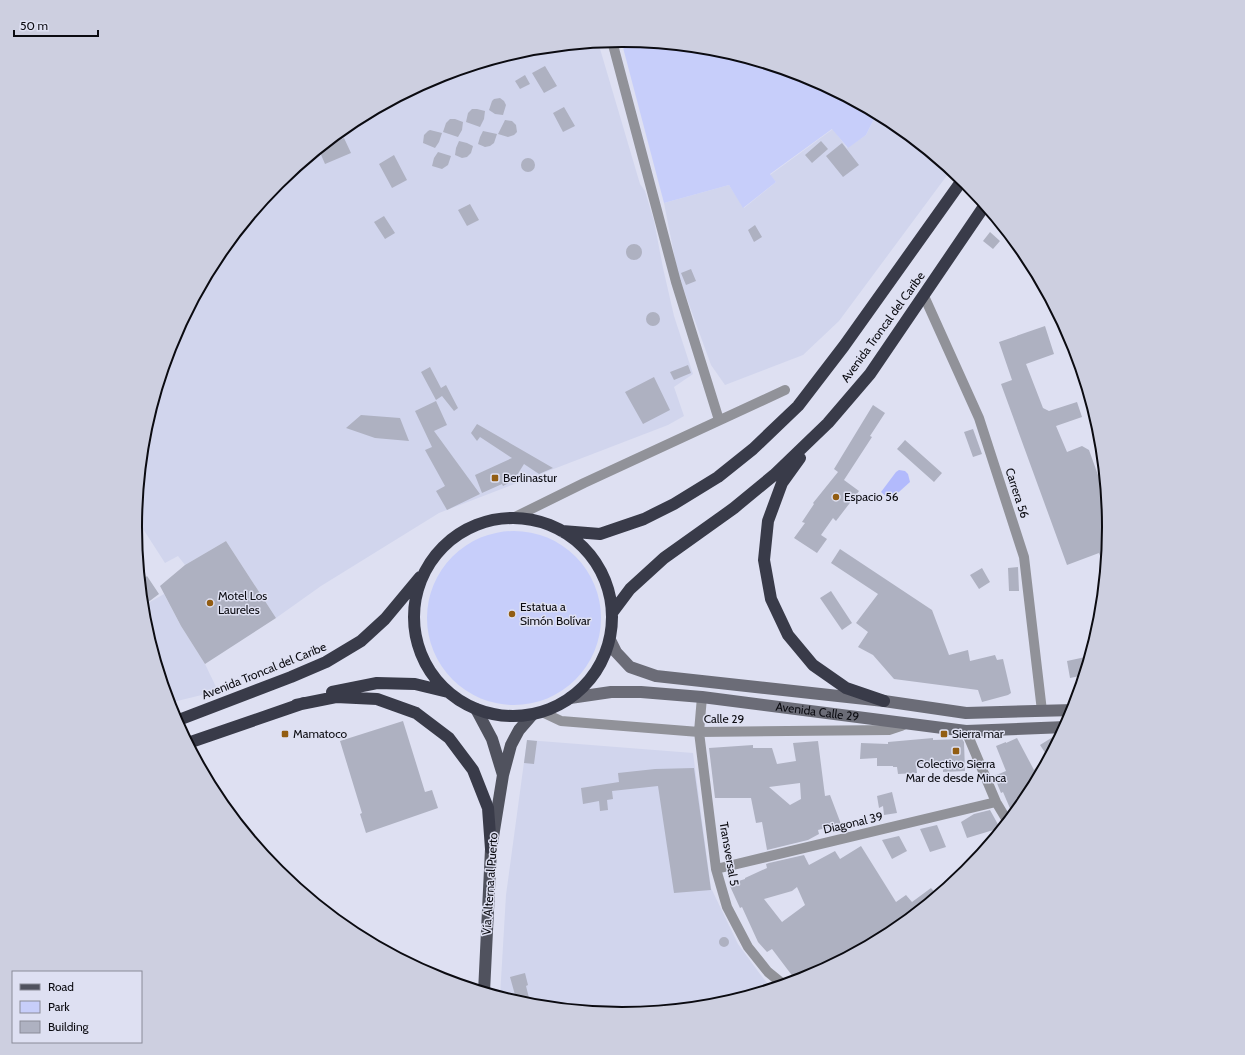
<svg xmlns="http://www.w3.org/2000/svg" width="1245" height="1055" viewBox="0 0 1245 1055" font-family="Cabin,sans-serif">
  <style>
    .built { fill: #d1d5ed }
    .green { fill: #c7cefa }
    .water { fill: #b2bafc }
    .building { fill: #aeb1c1; fill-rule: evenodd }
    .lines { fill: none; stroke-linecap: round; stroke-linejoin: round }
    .street { stroke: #919299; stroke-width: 10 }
    .secondary { stroke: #6b6c77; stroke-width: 12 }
    .primary { stroke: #50525e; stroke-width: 12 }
    .highway { stroke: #393b49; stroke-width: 12 }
    .poi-dot { fill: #925d12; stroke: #dee0f2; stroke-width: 1.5 }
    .labels { text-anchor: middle; stroke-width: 3; stroke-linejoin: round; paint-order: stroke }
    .street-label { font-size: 12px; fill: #0b0b11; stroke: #dee0f2 }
    .poi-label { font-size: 12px; fill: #0b0b11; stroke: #dee0f2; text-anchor: start }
    .rim { fill: none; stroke: #0b0b11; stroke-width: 2 }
  </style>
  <rect width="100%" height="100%" fill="#dee0f2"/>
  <path class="built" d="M598,42L640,184L645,191L654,221L663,268L674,316L693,374L674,387L684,416L668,425L439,513L321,586L276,618L226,541L185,565L178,556L165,563L136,518L144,432L172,341L217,256L278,183L352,122L436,77L528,49Z
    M877,113L894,122L951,170L839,321L803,355L725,385L711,365L678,274L664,203L729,185L744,208L776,182L770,175L833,129L847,148L866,135Z
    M164,594L181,626L205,664L218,691L169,703L144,622L143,606Z
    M527,740L693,753L711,888L738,944L760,974L772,989L717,1006L622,1015L527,1006L500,997L506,895Z"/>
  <path class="green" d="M621,40L718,49L809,77L877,113L866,135L848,148L832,129L770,174L776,182L743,208L729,185L664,203Z
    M427 618a87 87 0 1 1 174 0a87 87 0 1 1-174 0Z"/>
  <path class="water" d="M899,470L905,471L908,474L910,482L890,500L881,492L896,472Z"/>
  <path class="building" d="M545,66L557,86L544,93L532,73Z
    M525,75L530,84L520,89L515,81Z
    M500,98L504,101L506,105L503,115L495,114L489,110L492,101L494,99Z
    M564,107L575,126L563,132L553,113Z
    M472,109H477L485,111L484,119L480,127L466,122L468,113Z
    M450,119H455L463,122L462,130L458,137L443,132L446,123Z
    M505,120L512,121L516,125L517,132L514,135L508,137L498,134Z
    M430,130L442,133L439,142L435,148L423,143L424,135L428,131Z
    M483,131L497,134L494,143L490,146L485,147L478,144L480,137Z
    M344,138L351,153L325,164L319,150Z
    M459,141L467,143L473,146L471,153L467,157L462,158L455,155L456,148Z
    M821,141L828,149L812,163L805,155Z
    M842,143L859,165L843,177L826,156Z
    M438,152L451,156L448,165L442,169L432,166L434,158Z
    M394,155L407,180L392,188L379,164Z
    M521 165a7 7 0 1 1 14 0a7 7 0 1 1-14 0Z
    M470,204L479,220L467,226L458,210Z
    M384,216L395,233L385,239L374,222Z
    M755,225L762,237L754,242L748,230Z
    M990,232L1000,241L993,249L983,241Z
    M626 252a8 8 0 1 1 16 0a8 8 0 1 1-16 0Z
    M691,269L696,281L686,285L681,273Z
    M646 319a7 7 0 1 1 14 0a7 7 0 1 1-14 0Z
    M1045,326L1054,354L1026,364L1043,408L1049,411L1077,402L1082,417L1056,426L1067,452L1082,446L1089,450L1108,503L1110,528L1106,572L1099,553L1067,565L1001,384L1012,380L999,342Z
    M688,365L691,373L674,380L670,372Z
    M430,367L441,388L446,385L458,408L454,411L442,396L436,400L421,372Z
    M654,377L670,410L643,424L625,392Z
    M436,401L447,425L434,431L480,494L447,510L436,491L445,486L425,450L432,447L415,411Z
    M873,405L885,413L870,436L872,437L844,480L859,491L836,521L833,518L821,535L827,539L817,553L794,538L805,523L802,522L814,504L813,503L838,472L834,469L862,423Z
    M361,415L400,418L409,441L375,438L346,428Z
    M477,424L553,468L539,474L524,464L514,480L503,486L502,484L482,493L475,475L512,458L480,437L477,441L471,433Z
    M973,429L982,454L973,457L964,432Z
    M905,440L942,473L934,482L897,449Z
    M226,541L276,618L205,664L181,626L160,586L185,565Z
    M840,549L932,610L949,655L968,650L970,661L995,655L997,660L1003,659L1011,693L1008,695L982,702L978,690L894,679L873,655L858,647L868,632L856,623L878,594L831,563Z
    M1018,567L1019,591H1009L1008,568Z
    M982,568L990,582L979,589L970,575Z
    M147,576L159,594L143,606L140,582Z
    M831,591L852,623L842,630L820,598Z
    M1090,656L1085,675L1070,678L1067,661Z
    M403,721L425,792L432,790L438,808L366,833L360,814L362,813L340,741Z
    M1056,735H1062L1028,799L1018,810L1012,813L1003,792L1001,793L994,776L1006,771L996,746L1006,742V743L1017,738L1034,770L1046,754L1040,745Z
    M933,738V740L962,739L964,742L965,771L943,772V763L916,764L917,773L898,774L897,767H893V766H877V758L860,759L861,743L888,744V742Z
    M527,740L537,741L534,764L524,763Z
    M818,741L825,796L830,795L841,824L818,830L819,834L808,840L767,850L762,822L756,823L751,798H715L709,748L753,745V748H772L777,764L796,761L793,743ZM800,783L801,799L790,805L769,787Z
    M694,768L711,890L674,893L658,786L612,791L613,799L607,800L608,810L600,811L599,801L583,804L581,788L619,782L618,773L655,769Z
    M892,792L897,813L884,815L883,806L879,808L877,796Z
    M990,810L1000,828L967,838L961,822L974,814Z
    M937,825L946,847L930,852L920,829Z
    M899,836L907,851L892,859L882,840Z
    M861,846L896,902L906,895L912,902L931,888L938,896L893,933L809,978L797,982L772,949L767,952L758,942L742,907L740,908L729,884L745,879V878L767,868L766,864L769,863L804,855L809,865L835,851L840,859ZM797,887L805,905L782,922L764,899L792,891Z
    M719 942a5 5 0 1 1 10 0a5 5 0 1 1-10 0Z
    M525,973L528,985L526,986L531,1006L517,1002L510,977Z"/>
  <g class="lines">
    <path class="street" d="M612,41L676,282L719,420
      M924,296L979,418L1024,557L1042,711
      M513,518L584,483L785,390
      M702,697L699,732L716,869L727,907L748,947L768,972L784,985
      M542,712L561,721L699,732L889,730L901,726L907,723
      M966,731L996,802L1008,822
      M716,869L996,802"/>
    <g class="secondary">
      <path d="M610,640L616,652L630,667L656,676L884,701L966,713L1074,710"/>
      <path id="s1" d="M570,698L611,692H641L702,697L966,731L1066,727"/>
    </g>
    <path class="primary" d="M476,709L492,739L503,775
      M484,992L491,849L503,775L511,745L519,730L532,715"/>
    <path class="highway" d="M800,458L782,483L768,521L764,560L771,599L788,635L813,665L846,688L884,701
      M414 617a99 99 0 1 1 198 0a99 99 0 1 1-198 0Z
      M562,531L600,534L644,519L674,504L718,477L753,449L798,406L844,346L963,179
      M612,613L630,589L664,558L734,508L774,475L828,423L870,374L985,205
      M332,692L377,683L415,684L448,692
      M296,705L336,697L377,699L416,713L449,738L473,770L488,808L491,849
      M176,721L291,677L326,662L361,641L385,619L420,577
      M188,743L304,703"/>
  </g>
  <g class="poi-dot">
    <rect x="491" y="474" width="8" height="8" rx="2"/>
    <circle cx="836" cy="497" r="4"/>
    <circle cx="210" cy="603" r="4"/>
    <circle cx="512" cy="614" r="4"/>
    <rect x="281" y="730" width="8" height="8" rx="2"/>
    <rect x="940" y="730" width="8" height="8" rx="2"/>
    <rect x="952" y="747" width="8" height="8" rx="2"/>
  </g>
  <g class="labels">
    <g class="street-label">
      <text transform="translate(883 327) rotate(-54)" y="4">Avenida Troncal del Caribe</text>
      <text transform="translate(1017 493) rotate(72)" y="4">Carrera 56</text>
      <text transform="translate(264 671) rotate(-22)" y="4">Avenida Troncal del Caribe</text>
      <text dy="4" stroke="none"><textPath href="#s1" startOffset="249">Avenida Calle 29</textPath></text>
      <text x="724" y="723">Calle 29</text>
      <text transform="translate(853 823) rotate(-13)" y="4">Diagonal 39</text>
      <text transform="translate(729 854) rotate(80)" y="4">Transversal 5</text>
      <text transform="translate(490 884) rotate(-86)" y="4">Vía Alterna al Puerto</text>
    </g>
    <g class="poi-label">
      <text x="503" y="482">Berlinastur</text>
      <text x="844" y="501">Espacio 56</text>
      <text x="218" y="600">Motel Los<tspan x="218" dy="14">Laureles</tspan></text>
      <text x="520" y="611">Estatua a<tspan x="520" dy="14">Simón Bolívar</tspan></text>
      <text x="293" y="738">Mamatoco</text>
      <text x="952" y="738">Sierra mar</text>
      <text x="956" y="768" text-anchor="middle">Colectivo Sierra<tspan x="956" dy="14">Mar de desde Minca</tspan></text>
    </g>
  </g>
  <path d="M0 0H1245V1055H0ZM142 527a480 480 0 1 1 960 0a480 480 0 1 1-960 0Z" fill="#cdcfe0" fill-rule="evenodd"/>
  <path class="rim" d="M142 527a480 480 0 1 1 960 0a480 480 0 1 1-960 0Z"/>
  <rect x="12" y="971" width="130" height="72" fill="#dee0f2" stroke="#8a8b98"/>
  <rect x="20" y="984" width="20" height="6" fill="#50525e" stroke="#8a8b98"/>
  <text x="48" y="991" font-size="12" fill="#0b0b11">Road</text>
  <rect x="20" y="1001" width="20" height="12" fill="#c7cefa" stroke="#8a8b98"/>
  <text x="48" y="1011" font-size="12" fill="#0b0b11">Park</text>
  <rect x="20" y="1021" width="20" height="12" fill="#aeb1c1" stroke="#8a8b98"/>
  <text x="48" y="1031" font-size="12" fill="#0b0b11">Building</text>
  <path d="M14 30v6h84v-6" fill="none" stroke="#0b0b11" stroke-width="2"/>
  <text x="20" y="30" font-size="12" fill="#0b0b11" stroke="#dee0f2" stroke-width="3" paint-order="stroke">50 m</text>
</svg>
